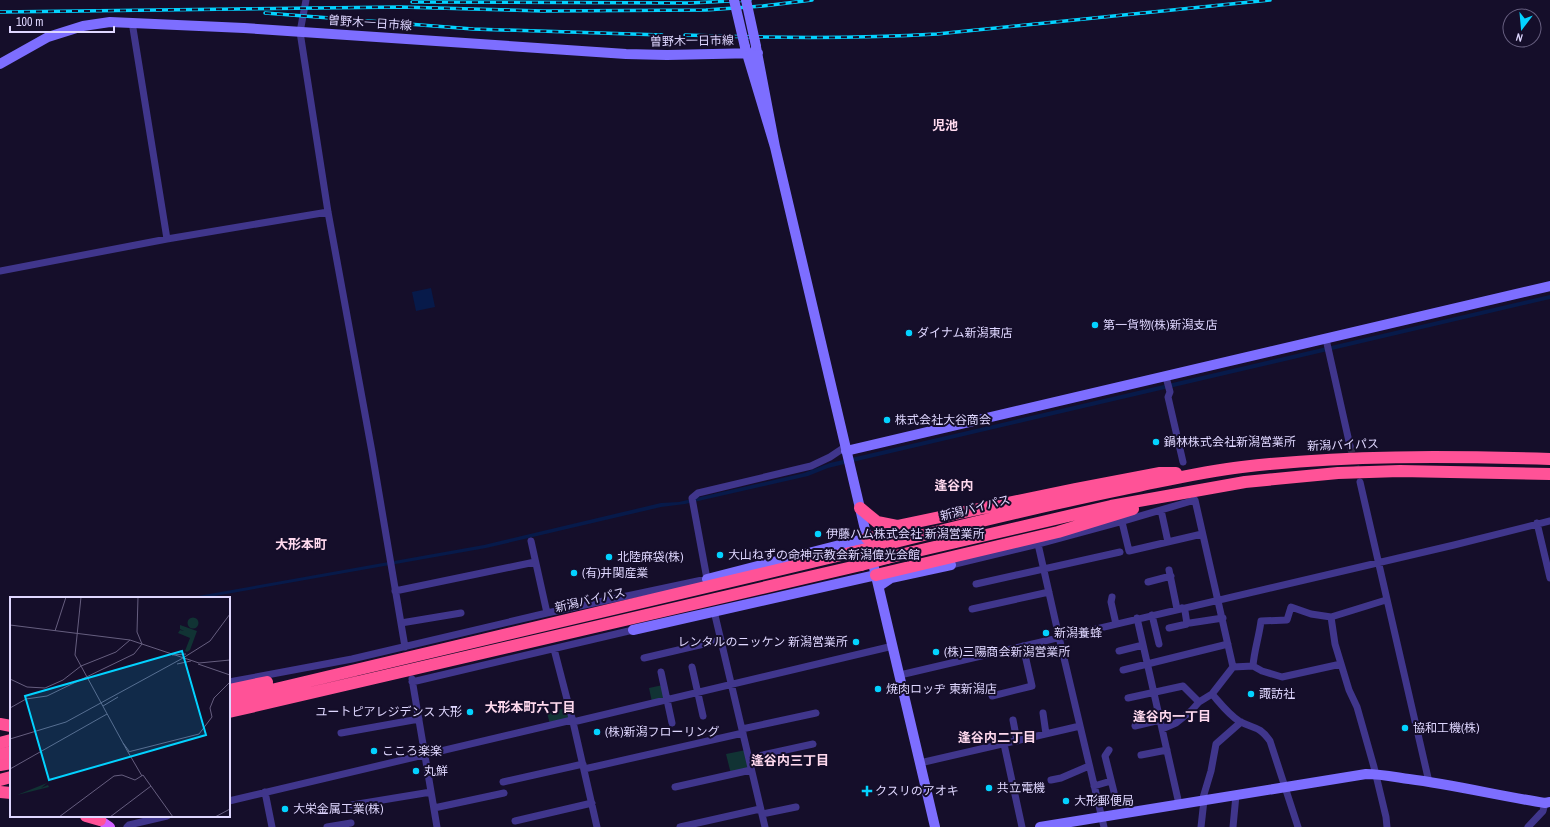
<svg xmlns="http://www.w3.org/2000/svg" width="1550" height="827" viewBox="0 0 1550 827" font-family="'Archivo Narrow','Noto Sans JP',sans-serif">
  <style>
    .green { fill: #113334 }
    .water { fill: #071a4a }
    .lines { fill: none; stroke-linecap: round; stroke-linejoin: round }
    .street-tunnel { stroke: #332c4a; stroke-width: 7; stroke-dasharray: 7 3.5; stroke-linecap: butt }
    .street { stroke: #40368c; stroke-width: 7 }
    .secondary { stroke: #7d6eff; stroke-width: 10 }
    .primary { stroke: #cf5eff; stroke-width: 10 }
    .highway { stroke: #ff5297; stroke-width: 12 }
    .rail-casing { stroke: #03d2ff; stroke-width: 3.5 }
    .rail { stroke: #150e2a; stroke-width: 2; stroke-dasharray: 6; stroke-linecap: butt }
    .secondary-bridge { stroke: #7d6eff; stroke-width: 10 }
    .highway-bridge { stroke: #ff5297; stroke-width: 12 }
    .poi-dot { fill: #03d2ff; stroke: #150e2a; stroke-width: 1.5 }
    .labels { text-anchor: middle; stroke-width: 4; stroke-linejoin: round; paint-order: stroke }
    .street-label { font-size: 12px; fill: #dfd7ff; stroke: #150e2a }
    .poi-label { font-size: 12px; fill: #dfd7ff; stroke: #150e2a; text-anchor: start }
    .neighbourhood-label { font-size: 13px; font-weight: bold; fill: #ffd9ee; stroke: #150e2a }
    .inset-road { fill: none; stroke: #665e7f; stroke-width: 1 }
    .view { fill: #03d2ff; fill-opacity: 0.15; stroke: #03d2ff; stroke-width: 2 }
    .inset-edge { fill: none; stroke: #dfd7ff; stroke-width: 2 }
  </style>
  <rect width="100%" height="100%" fill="#150e2a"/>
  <path class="green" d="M663,685L666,699L652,702L649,688Z
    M569,707L571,719L550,724L547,713Z
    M746,750L751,770L731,774L726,754Z"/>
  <path class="water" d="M431,288L435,307L416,311L412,292Z
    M1550,295V299L861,460L828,468L808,476L685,504L661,507L486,548L203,598H187L484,545L661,503L679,502L804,473L830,463Z"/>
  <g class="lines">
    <path class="street-tunnel" d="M1350,446L1358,474"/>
    <path class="street" d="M306,0L300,32L328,212L372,452L405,647
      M132,22L167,239
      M0,271L167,239L328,212
      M1326,339L1350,446
      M1166,377L1170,392L1168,397L1183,462
      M1360,482L1429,782
      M1161,510L1168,542
      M1122,522L1129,551L1202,534
      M1537,523L1550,578
      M531,541L547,613
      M1038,544L1123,521L1195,500L1233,667L1253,666L1262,671L1282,677L1341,664
      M951,565L1038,544L1059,637L1104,827
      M1169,570L1177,609
      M1148,582L1171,576
      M976,584L1120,552
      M395,591L535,562
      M1112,597L1111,602L1116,624
      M972,609L1049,592
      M714,611L765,827
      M1152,615L1159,644
      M1331,617L1335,644L1349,690L1357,707L1374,767L1386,817L1387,827
      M1137,618L1179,804
      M401,623L461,613
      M1190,623L1223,618
      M1169,628L1187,624L1185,611L1182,608
      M554,649L573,722L597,827
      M1119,651L1143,645
      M644,658L721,640
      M1253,666C1254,651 1259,637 1261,621L1287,620L1291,607L1311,614L1331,617L1386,600
      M692,667L703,716
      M1233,667L1212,694C1220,703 1228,714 1239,721C1253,729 1259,725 1270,741L1298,827
      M1123,670L1228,644
      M661,672L672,723
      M900,675L1454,545L1550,521
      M412,679L437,827
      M229,682L352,659L547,613L707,579L692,498L698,493L811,466L830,457L845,447
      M412,682L633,630
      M992,696L1032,686L1023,646
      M1128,698L1183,686L1199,702
      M1043,713L1046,734
      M1013,720L1017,741
      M573,722L893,646
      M1135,726L1160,720
      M742,729L816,713
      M1162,729L1176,723L1191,711L1199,702L1212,694
      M341,733L419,719
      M1004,744L1022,827
      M1109,750L1105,756L1114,792
      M1141,755L1167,750
      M749,758L813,744
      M920,763L1080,726
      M584,769L743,733
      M1051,780L1061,778L1089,766
      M503,782L583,764
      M1094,786L1111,781
      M675,787L751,770
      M265,792L272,827
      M229,801L572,720
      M1202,801L1211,771L1216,744L1241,722
      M352,805L431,792
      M434,808L504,793
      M762,814L796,807
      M515,821L592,803
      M127,827L129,825L167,816
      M327,827L351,823
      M680,827L760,809
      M1201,827L1204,800
      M1233,827L1236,795
      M1528,827L1543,811L1545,803"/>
    <path class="secondary" d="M745,47L775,147L756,47
      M0,64L48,37L83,26L110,22L244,28L626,54L667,55L758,53
      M775,147L935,827
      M846,451L1550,286
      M707,579L867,538
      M879,586L891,578L951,565
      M633,630L876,575
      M1040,827L1366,774C1381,774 1395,777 1409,779C1455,785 1500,796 1545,803L1550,802"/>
    <path class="primary" d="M94,816L110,827"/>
    <path class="highway" d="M860,508L877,522L897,526L1075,489L1160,473H1176
      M867,538L875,537L897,526
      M883,545C968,524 1052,503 1138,486C1172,479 1207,471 1242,467C1344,455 1447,456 1550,459
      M887,558L1111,506L1245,482L1338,473L1400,471L1550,474
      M876,575L1058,532L1133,509
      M229,690L267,682
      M229,700L858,551
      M229,712L861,565
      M0,724L11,726
      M0,743L11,740
      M0,765L11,763
      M0,780L11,777
      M0,792L11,793
      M86,816L100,820"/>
    <g class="rail-casing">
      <path id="rail" d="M412,2L690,3L750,0
        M0,12L400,7L543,11L706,10L763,6L812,0
        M265,13L473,29L662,35
        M685,35C769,38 853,39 937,34L1270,0"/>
    </g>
    <use href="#rail" class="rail"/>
    <path class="secondary-bridge" d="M734,0L745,47
      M746,0L756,46"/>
    <path class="highway-bridge" d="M858,551L883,545
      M861,565L887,558
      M2,754L11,752"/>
  </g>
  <g class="poi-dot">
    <circle cx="1095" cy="325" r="4"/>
    <circle cx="909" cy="333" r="4"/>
    <circle cx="887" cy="420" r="4"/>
    <circle cx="1156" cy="442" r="4"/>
    <circle cx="818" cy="534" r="4"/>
    <circle cx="720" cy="555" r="4"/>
    <circle cx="609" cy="557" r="4"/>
    <circle cx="574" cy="573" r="4"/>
    <circle cx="1046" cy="633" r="4"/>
    <circle cx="856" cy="642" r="4"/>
    <circle cx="936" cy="652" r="4"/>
    <circle cx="878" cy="689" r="4"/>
    <circle cx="1251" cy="694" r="4"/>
    <circle cx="470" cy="712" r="4"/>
    <circle cx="1405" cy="728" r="4"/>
    <circle cx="597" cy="732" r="4"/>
    <circle cx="374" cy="751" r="4"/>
    <circle cx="416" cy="771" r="4"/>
    <circle cx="989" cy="788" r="4"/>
    <path d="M865 785h4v4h4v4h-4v4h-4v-4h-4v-4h4z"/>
    <circle cx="1066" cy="801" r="4"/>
    <circle cx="285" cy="809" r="4"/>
  </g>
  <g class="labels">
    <g class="street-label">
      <text transform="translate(370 23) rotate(4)" y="4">曽野木一日市線</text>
      <text transform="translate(692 41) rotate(-1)" y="4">曽野木一日市線</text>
      <text transform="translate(1343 445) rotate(-2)" y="4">新潟バイパス</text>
      <text transform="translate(975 508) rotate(-14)" y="4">新潟バイパス</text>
      <text transform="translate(590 600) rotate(-13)" y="4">新潟バイパス</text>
    </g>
    <g class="poi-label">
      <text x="1103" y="329">第一貨物(株)新潟支店</text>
      <text x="917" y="337">ダイナム新潟東店</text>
      <text x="895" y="424">株式会社大谷商会</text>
      <text x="1164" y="446">鍋林株式会社新潟営業所</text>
      <text x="826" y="538">伊藤ハム株式会社 新潟営業所</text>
      <text x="728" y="559">大山ねずの命神示教会新潟偉光会館</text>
      <text x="617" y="561">北陸麻袋(株)</text>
      <text x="582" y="577">(有)井関産業</text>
      <text x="1054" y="637">新潟養蜂</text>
      <text x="848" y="646" text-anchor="end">レンタルのニッケン 新潟営業所</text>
      <text x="944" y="656">(株)三陽商会新潟営業所</text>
      <text x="886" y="693">焼肉ロッヂ 東新潟店</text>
      <text x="1259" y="698">諏訪社</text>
      <text x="462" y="716" text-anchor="end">ユートピアレジデンス 大形</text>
      <text x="1413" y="732">協和工機(株)</text>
      <text x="605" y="736">(株)新潟フローリング</text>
      <text x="382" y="755">こころ楽楽</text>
      <text x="424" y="775">丸鮮</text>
      <text x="997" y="792">共立電機</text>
      <text x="875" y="795">クスリのアオキ</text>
      <text x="1074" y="805">大形郵便局</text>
      <text x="293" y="813">大栄金属工業(株)</text>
    </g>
    <g class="neighbourhood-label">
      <text x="945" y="130">児池</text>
      <text x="954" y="490">逢谷内</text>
      <text x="301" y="549">大形本町</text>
      <text x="530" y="712">大形本町六丁目</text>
      <text x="1172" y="721">逢谷内一丁目</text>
      <text x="997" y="742">逢谷内二丁目</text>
      <text x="790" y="765">逢谷内三丁目</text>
    </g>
  </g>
  <g transform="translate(10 597)">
    <rect width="220" height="220" fill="#150e2a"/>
    <path d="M177.5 26a5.5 5.5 0 1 1 11 0a5.5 5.5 0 1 1-11 0ZM170,28L187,34L180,53L177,55L175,54L180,41L168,36L170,33L174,34L170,32ZM37,186L31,191L38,188L39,190L7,198Z" fill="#113334"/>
    <path class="inset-road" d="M71,0L65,58L113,146M0,28L120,43L189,66L220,63M45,34L56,0M162,58L176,57M167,67L181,64M188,67L220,78M0,82L17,90L35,91L53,83L71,69L106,55L120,43M93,109L108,100M0,111L16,102L37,99L124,57L132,47L127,35L128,0M0,142L56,125L173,61L200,44L220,17M118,155L113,146L119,154M0,172L97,117M133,178L163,220M132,179L118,155L189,137L202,120L200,111L204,101L220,85M49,220L104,179L112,178L125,183L133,178M100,220L141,189M205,220L220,212"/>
    <path class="view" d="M172,54L196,138L39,183L15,99Z"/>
    <rect width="220" height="220" class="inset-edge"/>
  </g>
  <g transform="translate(1522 28) rotate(196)"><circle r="19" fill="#150e2a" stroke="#665e7f"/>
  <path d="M0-3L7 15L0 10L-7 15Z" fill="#03d2ff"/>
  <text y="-6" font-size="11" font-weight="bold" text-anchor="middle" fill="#dfd7ff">N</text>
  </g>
  <path d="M10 26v6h104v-6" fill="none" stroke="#dfd7ff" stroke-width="2"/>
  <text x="16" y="26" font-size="12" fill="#dfd7ff" stroke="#150e2a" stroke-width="3" paint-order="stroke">100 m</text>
</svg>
